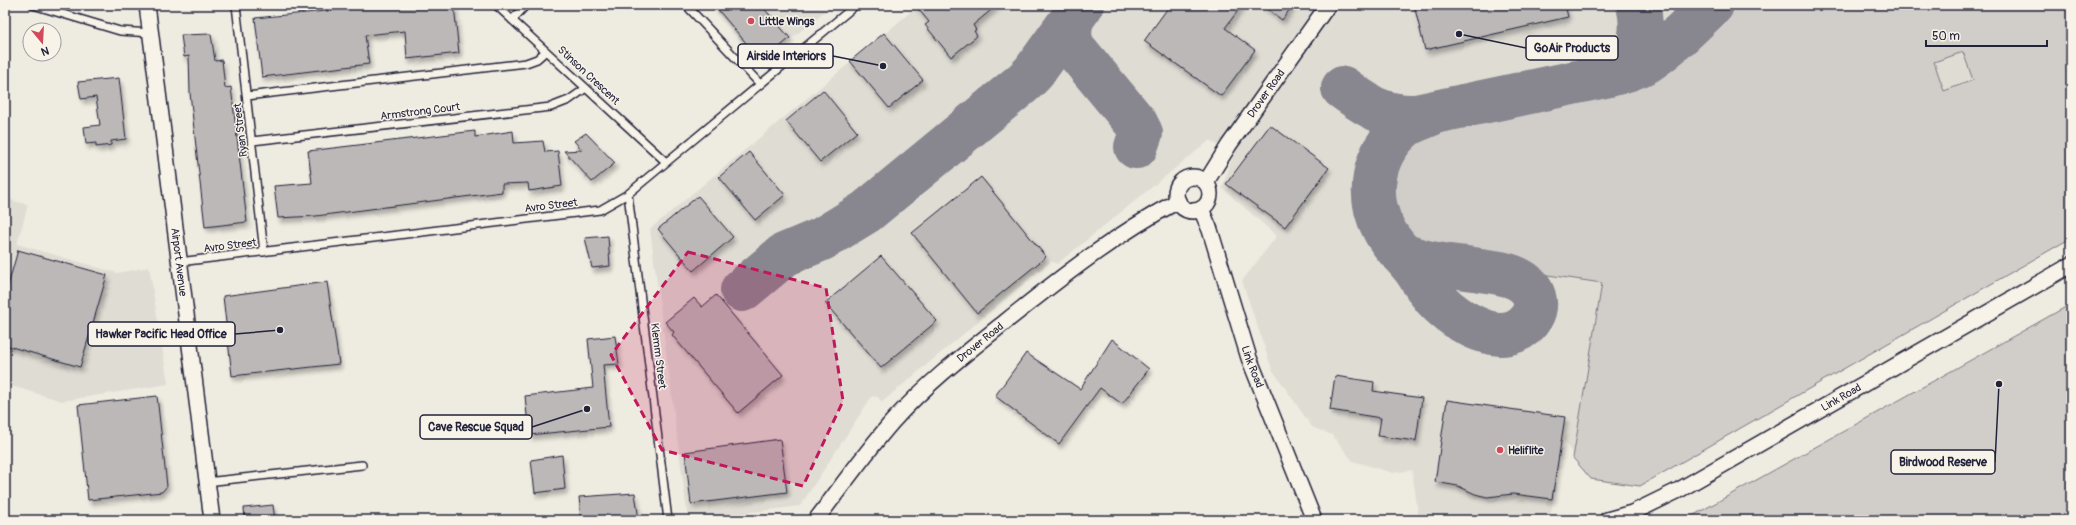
<svg xmlns="http://www.w3.org/2000/svg" width="2076" height="525" viewBox="0 0 2076 525" font-family="Pangolin,sans-serif">
  <style>
    .built { fill: #dfdcd4 }
    .green { fill: #d1cdc9; stroke: #7a7882; fill-rule: evenodd }
    .lines { fill: none; stroke-linecap: round; stroke-linejoin: round }
    .taxiway { stroke: #88868e; stroke-width: 44 }
    .building { fill: #bbb8b7; stroke: #22223b; filter: url(#shadow) }
    .lane-casing { stroke: #22223b; stroke-width: 10 }
    .street-casing { stroke: #22223b; stroke-width: 18 }
    .lane { stroke: #f7f3e8; stroke-width: 7 }
    .street { stroke: #f7f3e8; stroke-width: 15 }
    .marked { fill: #c2185b; fill-opacity: 0.2; stroke: #c2185b; stroke-width: 3; stroke-dasharray: 8 5; stroke-linejoin: round }
    .poi-dot { fill: #d1495b; stroke: #f7f3e8; stroke-width: 1.5 }
    .labels { text-anchor: middle; stroke-width: 3; stroke-linejoin: round; paint-order: stroke }
    .poi-label { font-size: 11px; font-weight: bold; fill: #22223b; stroke: #f7f3e8; text-anchor: start }
    .street-label { font-size: 11px; fill: #22223b; stroke: #f7f3e8 }
    .leader { fill: none; stroke: #22223b; stroke-width: 1.5 }
    .callout-dot { fill: #22223b; stroke: #f7f3e8; stroke-width: 1.5 }
    .callout { fill: #f7f3e8; stroke: #22223b; stroke-width: 1.5 }
    .callout-label { font-size: 12px; text-anchor: middle; font-weight: bold; fill: #22223b }
  </style>
  <defs>
    <filter id="shadow"><feDropShadow dx="2.5" dy="4.5" stdDeviation="2" flood-color="#0004"/></filter>
  </defs>
  <rect width="100%" height="100%" fill="#eeebe1"/>
  <filter id="ink" filterUnits="userSpaceOnUse"><feTurbulence type="fractalNoise" baseFrequency=".025" numOctaves="2"/><feDisplacementMap in="SourceGraphic" scale="8" xChannelSelector="R" yChannelSelector="G"/><feConvolveMatrix kernelMatrix="1 2 1 2 8 2 1 2 1" color-interpolation-filters="sRGB"/></filter>
  <g filter="url(#ink)">
    <path class="built" d="M711,5H832L761,64Z
      M919,5H2071V238L1591,478L1562,439L1550,520H1419L1412,470L1393,473L1353,461L1332,435L1312,427L1272,369L1242,281L1277,236L1222,188L1233,156L1210,140L1057,264L1051,261L882,402L878,397L872,396L800,506L688,520L650,229Z
      M5,198L28,205L17,244L117,273L149,267L168,384L62,401L5,384Z"/>
    <path class="green" d="M1733,5H2071V238L1640,486L1591,479L1573,458L1602,283L1426,257C1412,249 1400,241 1391,227C1375,200 1379,160 1405,140C1411,135 1419,132 1426,128L1605,91L1628,86L1654,74L1666,66ZM1963,52L1973,80L1944,91L1934,62Z
      M2071,304V520H1685Z"/>
    <g class="lines">
      <path class="taxiway" d="M1074,16C1069,27 1069,36 1073,47L1136,123L1141,133L1136,147
        M1611,74C1639,60 1645,33 1638,5
        M1343,88C1369,107 1383,117 1416,116L1605,76C1619,73 1633,69 1646,62C1670,47 1691,24 1712,5
        M1403,255C1428,265 1455,266 1480,270C1493,272 1507,273 1518,279C1554,298 1528,344 1487,332C1466,326 1442,309 1429,291C1424,284 1420,277 1416,271C1406,257 1392,246 1384,230C1365,194 1373,153 1404,127C1411,121 1423,118 1431,114
        M742,290L784,255L822,239L866,212L1024,82L1033,73L1082,5"/>
    </g>
    <path class="building" d="M366,5H454L459,53L407,59L405,31L365,35L369,64L262,77L255,18L326,11Z
      M714,5H761L790,38L762,62Z
      M915,5H997L973,25L976,30L974,31L977,36L951,57L925,25L929,22Z
      M1170,5H1242L1225,28L1255,50L1221,96L1144,41Z
      M1262,5H1293L1282,20Z
      M1414,5H1565L1568,17L1425,50Z
      M884,33L923,80L889,108L850,61Z
      M211,34L215,61L222,60L225,88L231,87L247,222L205,227L190,93L189,56L184,57L181,35Z
      M119,78L126,139L111,141V145L96,147V143L86,144L84,127L100,125L96,97L81,99L78,82Z
      M823,90L857,132L820,162L786,121Z
      M1270,125L1329,168L1285,227L1226,184Z
      M475,131V137L513,131L514,143L543,141L545,152L558,151L562,186L529,191L528,183L502,184V192L316,216L278,218L274,186L312,183L308,151Z
      M586,133L615,163L592,182L564,151L582,150L574,141Z
      M749,152L785,195L755,220L719,177Z
      M981,177L1046,257L977,313L912,233Z
      M698,196L733,237L693,271L658,229Z
      M608,236L610,266L592,268L585,238Z
      M18,250L107,275L80,367L5,345V296Z
      M881,256L937,321L881,368L825,303Z
      M327,282L339,364L232,376L223,296Z
      M716,295L783,375L738,413L672,335L674,332L665,322L694,298L702,307Z
      M615,336L619,364L603,365L609,427L529,435L525,396L593,388L588,339Z
      M1112,339L1149,369L1122,404L1100,388L1059,444L995,396L1026,353L1080,389Z
      M1335,376L1374,382L1373,391L1422,398L1416,441L1378,436L1381,418L1330,410Z
      M157,396L167,486L162,492L88,500L78,405Z
      M1447,400L1565,417L1552,499L1513,494L1487,497L1475,494L1458,486L1435,482Z
      M780,439L787,492L691,504L685,452Z
      M562,455L565,489L535,493L531,460Z
      M635,493L639,520H581L579,497Z
      M273,505L275,520H245L244,508Z"/>
    <g class="lines">
      <g class="lane-casing">
        <path id="lane" d="M33,5L120,31L151,33
          M236,5L264,252
          M496,5L666,162
          M686,5L760,84
          M512,20L526,5
          M247,96L526,63L537,59L546,51
          M252,141L551,107L569,100L586,88
          M628,194L668,520
          M179,262L600,210L628,194L856,5
          M206,482L362,465"/>
      </g>
      <g class="street-casing">
        <g id="street">
          <path id="s1" d="M147,5L212,520"/>
          <circle cx="1193" cy="194" r="17"/>
          <path id="s2" d="M1206,182L1229,145L1328,5"/>
          <path id="s3" d="M1201,209L1210,230L1249,358L1314,520"/>
          <path id="s4" d="M816,520C841,487 865,453 892,422C925,385 966,353 1005,322C1060,278 1116,234 1178,201"/>
          <path id="s5" d="M1607,520L1632,513L1679,490L2071,265"/>
        </g>
      </g>
      <use href="#lane" class="lane"/>
      <use href="#street" class="street"/>
    </g>
  </g>
  <path class="marked" d="M688,252L826,288L843,401L803,486L662,450L611,355Z"/>
  <g class="poi-dot">
    <circle cx="751" cy="21" r="4"/>
    <circle cx="1500" cy="450" r="4"/>
  </g>
  <g class="labels">
    <g class="poi-label">
      <text x="759" y="25">Little Wings</text>
      <text x="1508" y="454">Heliflite</text>
    </g>
    <g class="street-label">
      <text transform="translate(589 75) rotate(43)" y="4">Stinson Crescent</text>
      <text dy="4" stroke="none"><textPath href="#s2" startOffset="107">Drover Road</textPath></text>
      <text transform="translate(420 111) rotate(-7)" y="4">Armstrong Court</text>
      <text transform="translate(240 130) rotate(-97)" y="4">Ryan Street</text>
      <text transform="translate(551 205) rotate(-7)" y="4">Avro Street</text>
      <text transform="translate(230 245) rotate(-7)" y="4">Avro Street</text>
      <text dy="4" stroke="none"><textPath href="#s1" startOffset="259">Airport Avenue</textPath></text>
      <text dy="4" stroke="none"><textPath href="#s4" startOffset="243">Drover Road</textPath></text>
      <text transform="translate(659 356) rotate(83)" y="4">Klemm Street</text>
      <text dy="4" stroke="none"><textPath href="#s3" startOffset="166">Link Road</textPath></text>
      <text dy="4" stroke="none"><textPath href="#s5" startOffset="265">Link Road</textPath></text>
    </g>
  </g>
  <path class="leader" d="M1459 34L1526 48M883 66L833 56M280 330L235 334M587 409L532 427M1999 384L1995 462"/>
  <g class="callout-dot">
    <circle cx="1459" cy="34" r="4"/>
    <circle cx="883" cy="66" r="4"/>
    <circle cx="280" cy="330" r="4"/>
    <circle cx="587" cy="409" r="4"/>
    <circle cx="1999" cy="384" r="4"/>
  </g>
  <g class="callout">
    <rect x="1526" y="36" width="92" height="24" rx="4"/>
    <rect x="738" y="44" width="95" height="24" rx="4"/>
    <rect x="88" y="322" width="147" height="24" rx="4"/>
    <rect x="420" y="415" width="112" height="24" rx="4"/>
    <rect x="1891" y="450" width="104" height="24" rx="4"/>
  </g>
  <g class="callout-label">
    <text x="1572" y="52">GoAir Products</text>
    <text x="786" y="60">Airside Interiors</text>
    <text x="161" y="338">Hawker Pacific Head Office</text>
    <text x="476" y="431">Cave Rescue Squad</text>
    <text x="1943" y="466">Birdwood Reserve</text>
  </g>
  <rect width="2076" height="525" fill="none" stroke="#f7f3e8" stroke-width="20"/>
  <rect x="10" y="10" width="2056" height="505" fill="none" stroke="#22223b" stroke-width="1.5" filter="url(#ink)"/>
  <g transform="translate(42 42) rotate(162)"><circle r="19" fill="#f7f3e8" stroke="#a29fa3"/>
  <path d="M0-3L7 15L0 10L-7 15Z" fill="#d1495b"/>
  <text y="-6" font-size="11" font-weight="bold" text-anchor="middle" fill="#22223b">N</text>
  </g>
  <path d="M1926 40v6h121v-6" fill="none" stroke="#22223b" stroke-width="2"/>
  <text x="1932" y="40" font-size="12" fill="#22223b" stroke="#f7f3e8" stroke-width="3" paint-order="stroke">50 m</text>
</svg>
